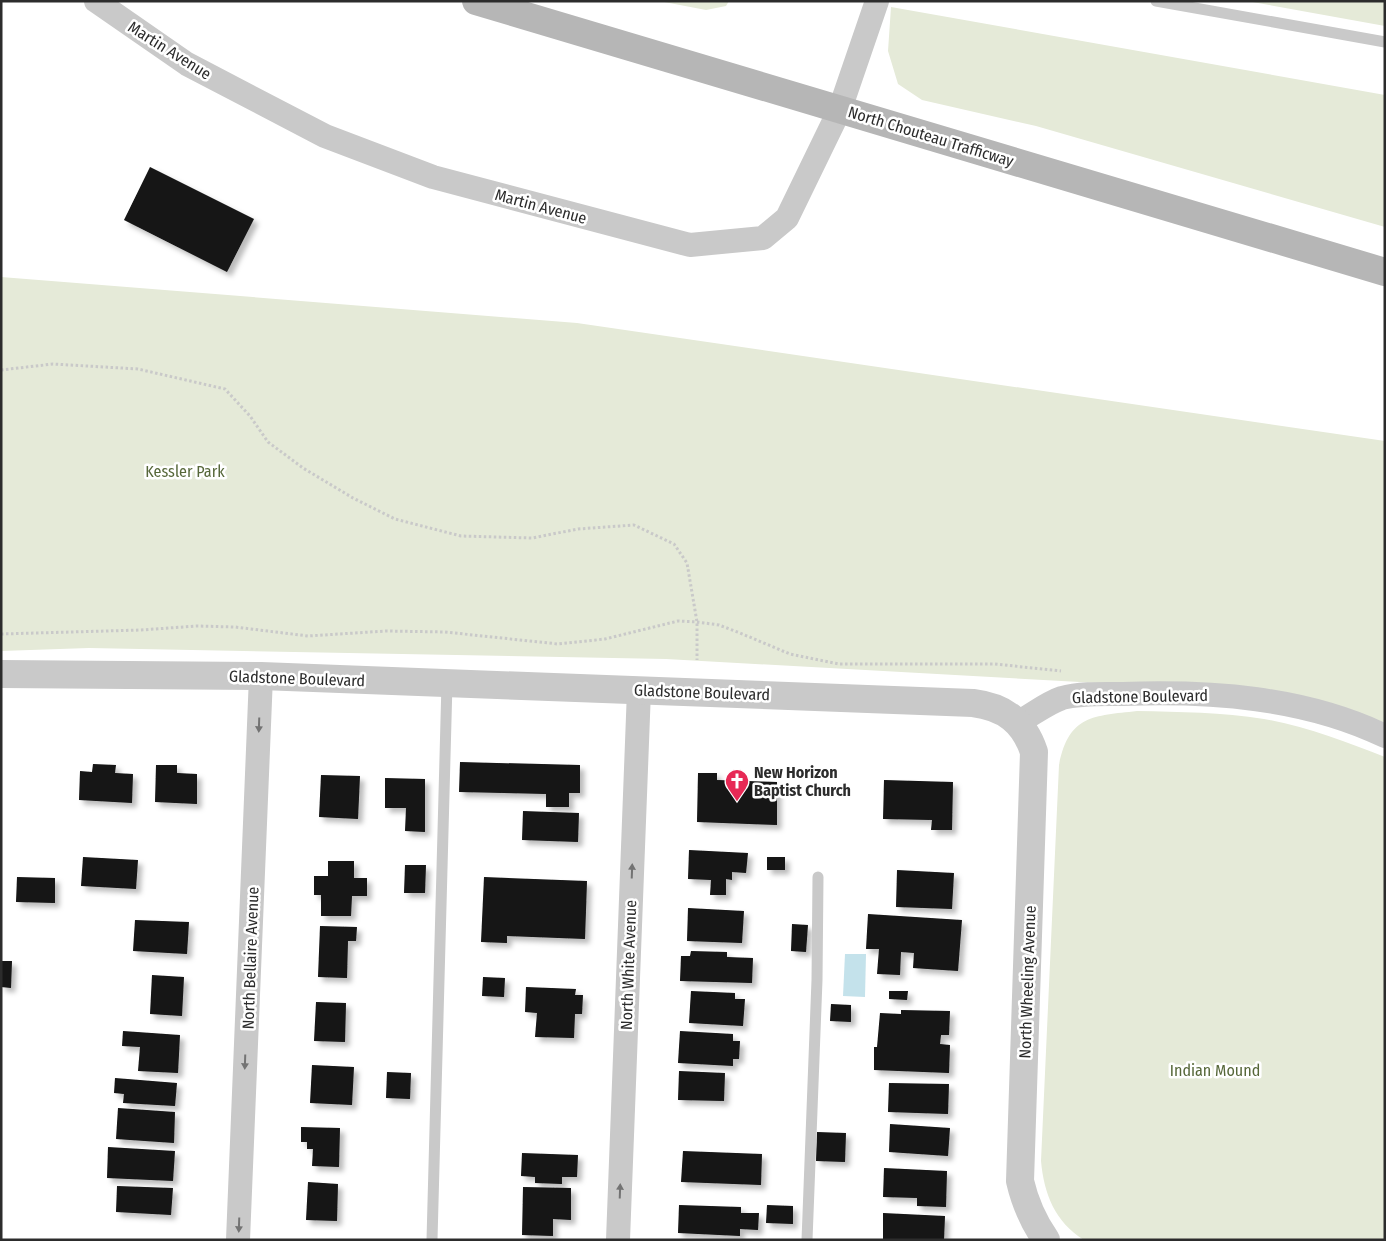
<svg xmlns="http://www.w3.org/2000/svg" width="1386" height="1241" viewBox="0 0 1386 1241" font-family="'Fira Sans Condensed',sans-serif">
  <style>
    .green { fill: #e5ead8 }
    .water { fill: #c4e2eb }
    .building { fill: #131313; filter: url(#shadow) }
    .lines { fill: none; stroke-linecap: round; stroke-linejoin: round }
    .path { stroke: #c9c9c9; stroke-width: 3; stroke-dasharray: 2.5 2.5; stroke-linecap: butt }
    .service { stroke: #c9c9c9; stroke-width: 11 }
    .minor { stroke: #c9c9c9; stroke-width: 24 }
    .tertiary { stroke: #c9c9c9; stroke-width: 28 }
    .secondary { stroke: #b6b6b6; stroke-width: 28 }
    .oneway { fill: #737373 }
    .labels { text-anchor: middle; stroke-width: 5; stroke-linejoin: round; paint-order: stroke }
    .street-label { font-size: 16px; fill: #2c2c2c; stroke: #fff }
    .park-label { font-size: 16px; fill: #566739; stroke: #fff }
    .poi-label { font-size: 16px; font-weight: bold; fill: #2c2c2c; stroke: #fff; text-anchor: start }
  </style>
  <defs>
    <filter id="shadow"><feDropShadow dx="4.5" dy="4.5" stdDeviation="2.5" flood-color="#0004"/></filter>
  </defs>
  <rect width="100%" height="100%" fill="#fff"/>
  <path class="green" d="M659,1H729L726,6L706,10Z
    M1247,1H1385V26Z
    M891,7L1385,95V227L1036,126L922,100L898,84L888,51Z
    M1,277L577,323L1385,441V729L1262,692L666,659L89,648L1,651Z
    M1137,711C1180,712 1222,712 1264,719C1306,726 1346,742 1385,757V1240H1084C1055,1222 1044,1194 1041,1161L1059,765C1069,715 1093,716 1137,711Z"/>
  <path class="water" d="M845,954H866L865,997L843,996Z"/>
  <path class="building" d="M150,167L254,219L227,272L124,220Z
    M460,762L580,765V793H569V807H546V794L459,792Z
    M93,764L116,765L115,773L133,774L132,803L79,800L80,771L92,772Z
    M156,765H177V773L197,774V804L155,802Z
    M698,773H717V780L777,782V825L697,822Z
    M321,775L360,776L358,819L319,817Z
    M385,778L425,779V832L405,831L406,808H385Z
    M884,780L953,782L952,830H931L932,820L883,819Z
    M523,811L579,813L578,842L522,840Z
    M689,850L748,853L746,873L732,872V880L726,879V895H710L711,880L688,879Z
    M83,857L138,860L136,889L81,886Z
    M767,857H785V870H767Z
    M328,861H354V878H367V896H352L351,916H321V895H314V876H328Z
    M405,865H426L425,893H404Z
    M897,870L954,873L952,909L896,907Z
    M17,877L55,878V903L16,902Z
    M484,877L587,881L585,939L507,936V943L481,942Z
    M688,908L744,911L742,943L687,941Z
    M868,914L962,920L958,971L913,968L914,953L901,952L900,975L877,974L879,949H866Z
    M135,920L189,922L187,954L133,951Z
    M792,924L808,925L806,952L791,951Z
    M320,926L357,927L356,941H348L347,978L318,977Z
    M691,951L727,952V957L753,958L752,983L680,981L681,956H690Z
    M1,961H12L11,988L1,987Z
    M152,975L184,977L182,1016L150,1014Z
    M483,977L505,978L504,997L482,996Z
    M526,987L576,989L575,995H583L582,1014H575L574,1038L535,1037L537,1013L525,1012Z
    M691,991L735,993V999H745L743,1026L689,1023Z
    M889,991H908L907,1000L889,999Z
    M316,1002L346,1003L345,1042L314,1041Z
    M831,1004L851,1005V1022L830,1021Z
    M901,1010L950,1011L949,1035H941L940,1044L950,1045L949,1073L874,1070V1047H877L880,1013L901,1014Z
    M123,1031L180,1035L178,1073L138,1071L140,1047L122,1046Z
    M680,1031L733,1034V1041H740L739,1059H733V1066L678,1063Z
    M312,1065L354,1067L352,1105L310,1103Z
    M679,1071L725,1073L724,1101L678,1100Z
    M387,1072L411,1073L410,1099L386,1098Z
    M115,1078L177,1083L175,1106L123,1103L124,1094L114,1093Z
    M889,1083L949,1084L948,1114L888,1112Z
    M118,1108L175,1112L174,1143L116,1139Z
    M890,1124L950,1128L948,1156L889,1152Z
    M301,1127L340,1128L339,1167L312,1166L313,1149H307V1142H301Z
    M817,1132L846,1133L845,1162L816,1161Z
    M108,1147L175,1151L173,1181L107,1178Z
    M683,1151L762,1154L761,1185L681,1182Z
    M522,1153L578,1155L577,1177H562V1184L535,1183V1177L521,1176Z
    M884,1168L947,1171L946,1207L917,1206V1198L883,1197Z
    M308,1182L338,1184L337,1221L306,1220Z
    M117,1186L173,1188L171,1215L116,1212Z
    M523,1187L571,1188V1220L553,1219V1236L522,1235Z
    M679,1205L741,1207V1213H759L758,1230L740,1229V1236L678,1233Z
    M767,1205L793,1206V1224L766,1223Z
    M883,1213L945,1216L944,1240H883Z"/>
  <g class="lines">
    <path class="path" d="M1,370L53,364L138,369L225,389L250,416L268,442L303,468L353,498L395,519L461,536L532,538L578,529L634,525L674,544L687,563L697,622V660
      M1,634L141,630L197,626L235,627L308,636L386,631L445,632L558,644L605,639L678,621L697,622L719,625L740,633L790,654L839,664H995L1061,671"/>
    <path class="service" d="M1156,1L1385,42
      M432,1240L447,683
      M807,1240L817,980L818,877"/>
    <path class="minor" d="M96,1L187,64L325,136L433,177L690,245L763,238L787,218L840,109L877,1
      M1019,722C1032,715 1047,703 1062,698C1080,693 1105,694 1123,694C1211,691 1304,697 1385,736
      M238,1240L261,676
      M618,1240L639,690"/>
    <path class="tertiary" d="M1,674L261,676L973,703C1005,707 1024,722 1034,752L1020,1181C1025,1203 1033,1221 1046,1240"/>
    <path class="secondary" d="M476,1L1385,272"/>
  </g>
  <defs><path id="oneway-solid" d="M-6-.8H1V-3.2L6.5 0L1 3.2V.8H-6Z" transform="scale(1.25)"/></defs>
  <g class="oneway">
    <use href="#oneway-solid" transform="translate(259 725) rotate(92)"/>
    <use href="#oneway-solid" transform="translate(632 871) rotate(-88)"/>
    <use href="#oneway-solid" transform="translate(245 1062) rotate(92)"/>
    <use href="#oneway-solid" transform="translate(620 1191) rotate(-88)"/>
    <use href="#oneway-solid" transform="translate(239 1225) rotate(92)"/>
  </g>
  <defs>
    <g id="church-pin" transform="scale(1.25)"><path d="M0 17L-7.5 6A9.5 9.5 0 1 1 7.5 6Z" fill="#e72955" stroke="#fff"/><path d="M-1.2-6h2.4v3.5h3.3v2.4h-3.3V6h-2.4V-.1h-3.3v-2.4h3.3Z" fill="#fff"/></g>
  </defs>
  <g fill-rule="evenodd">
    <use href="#church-pin" x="737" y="781"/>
  </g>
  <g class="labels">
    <g class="street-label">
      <text transform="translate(170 50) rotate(32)" y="6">Martin Avenue</text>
      <text transform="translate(931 136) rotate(17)" y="6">North Chouteau Trafficway</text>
      <text transform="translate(541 206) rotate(15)" y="6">Martin Avenue</text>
      <text transform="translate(297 678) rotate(2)" y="6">Gladstone Boulevard</text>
      <text transform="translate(702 692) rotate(2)" y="6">Gladstone Boulevard</text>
      <text transform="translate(1140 696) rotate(-1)" y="6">Gladstone Boulevard</text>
      <text transform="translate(250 958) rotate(-88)" y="6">North Bellaire Avenue</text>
      <text transform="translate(628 965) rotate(-88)" y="6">North White Avenue</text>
      <text transform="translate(1027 982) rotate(-88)" y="6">North Wheeling Avenue</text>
    </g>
    <g class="park-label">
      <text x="185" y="477">Kessler Park</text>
      <text x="1215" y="1076">Indian Mound</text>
    </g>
    <g class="poi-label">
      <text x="754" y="778">New Horizon<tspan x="754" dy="18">Baptist Church</tspan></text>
    </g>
  </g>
  <rect width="1386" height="1241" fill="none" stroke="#2c2c2c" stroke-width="5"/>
</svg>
